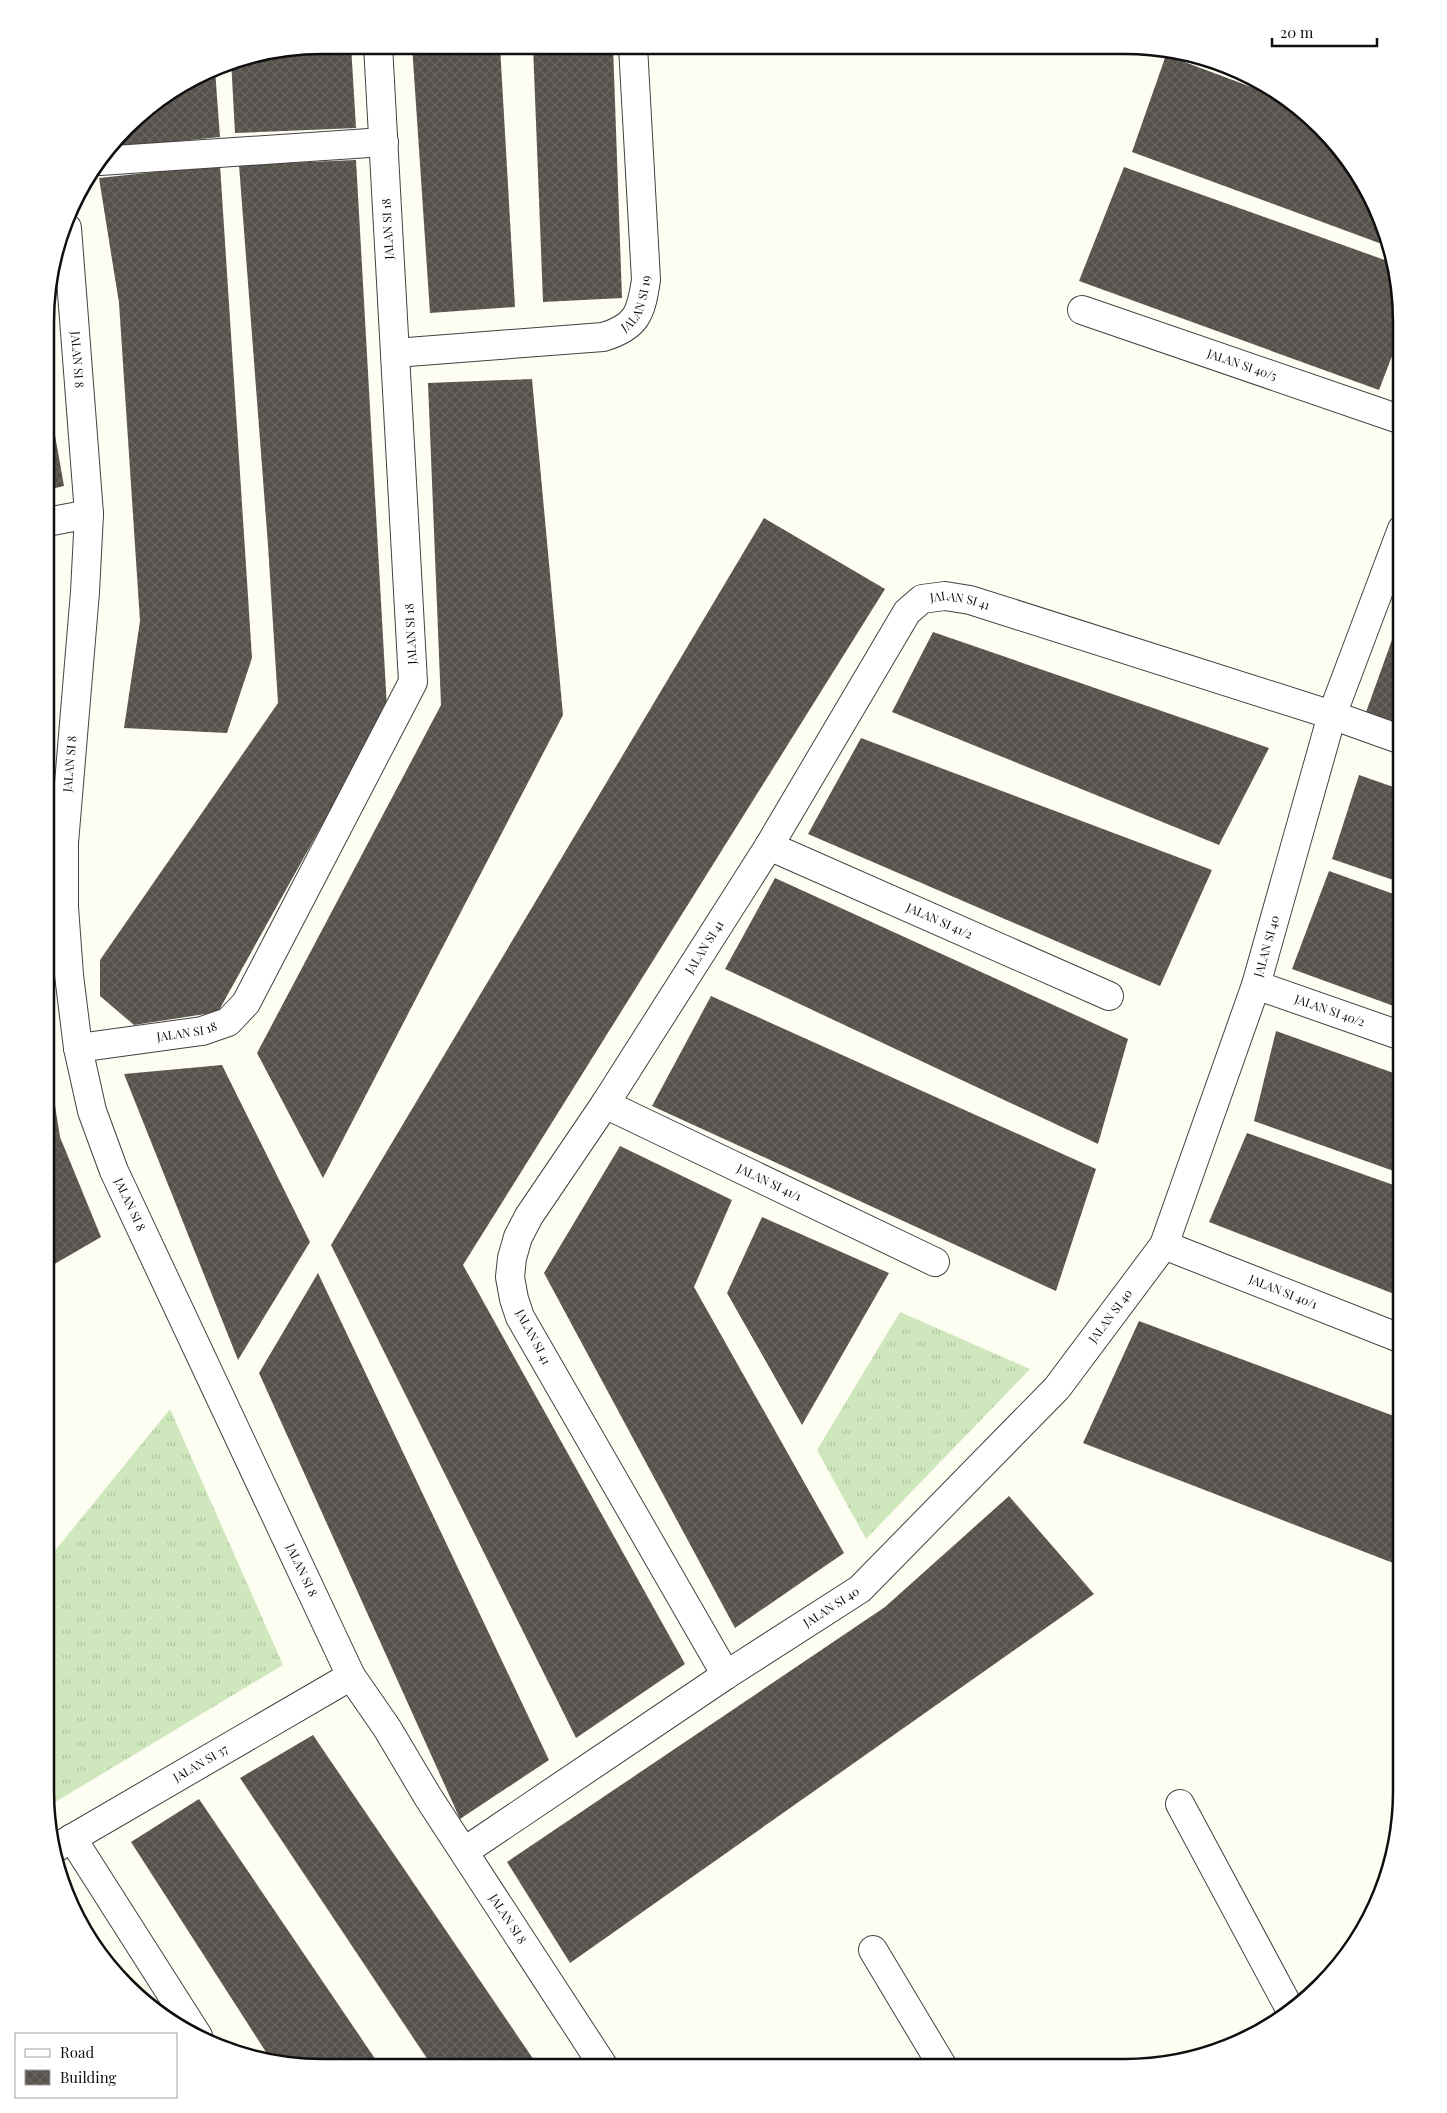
<svg xmlns="http://www.w3.org/2000/svg" width="1447" height="2113" viewBox="0 0 1447 2113" font-family="'Playfair Display',serif">
  <style>
    .grass { fill: url(#grass-tufts) }
    .building { fill: url(#building-cross-hatch) }
    .lines { fill: none; stroke-linecap: round; stroke-linejoin: round }
    .street-casing { stroke: #424242; stroke-width: 30 }
    .street { stroke: #fff; stroke-width: 28 }
    .labels { text-anchor: middle; stroke-width: 5; stroke-linejoin: round; paint-order: stroke }
    .street-label { font-size: 12px; fill: #0f0f0f; stroke: #fff }
    .rim { fill: none; stroke: #0f0f0f; stroke-width: 2.5 }
  </style>
  <defs>
    <pattern id="grass-tufts" width="24" height="20" patternUnits="userSpaceOnUse" patternTransform="scale(1.25)"><rect width="24" height="20" fill="#cfe7bd"/><path d="M3 7l-1-3M5 7V3M7 7l1-3M15 17l-1-3M17 17v-4M19 17l1-3" fill="none" stroke="#b1c5a1"/></pattern>
    <pattern id="building-cross-hatch" width="8" height="8" patternUnits="userSpaceOnUse" patternTransform="scale(1.25)"><rect width="8" height="8" fill="#57514c"/><path d="M0 0l8 8M0 8l8-8" fill="none" stroke="#6a6561"/></pattern>
  </defs>
  <rect width="100%" height="100%" fill="#fefdf2"/>
  <path class="grass" d="M900,1312L1030,1369L866,1539L817,1450Z
    M170,1409L283,1665L47,1807L45,1791V1563Z"/>
  <path class="building" d="M322,45H351L356,128L235,133L231,60Z
    M412,45L500,46L515,307L430,313Z
    M533,46H613L622,298L543,302Z
    M1166,55L1294,103L1334,139L1374,200L1390,247L1132,152Z
    M215,70L220,137L111,148L139,113Z
    M356,160L387,708L218,1012L134,1025L100,996V960L278,703L268,545L239,165Z
    M220,165L252,658L227,733L124,728L140,621L119,303L99,178Z
    M1124,167L1396,264L1402,330L1379,390L1079,281Z
    M532,379L563,715L323,1178L257,1053L441,705L428,383Z
    M47,390L64,486L47,490Z
    M764,518L885,589L463,1265L685,1664L576,1738L331,1245Z
    M53,554L48,590H47V555Z
    M1398,623L1402,624V727L1365,715Z
    M933,632L1269,748L1219,845L892,712Z
    M861,738L1212,870L1160,986L808,834Z
    M1359,775L1402,790V883L1332,859Z
    M1329,871L1402,897V1009L1292,969Z
    M775,878L1128,1039L1098,1144L725,969Z
    M711,996L1096,1169L1056,1291L652,1106Z
    M1276,1031L1402,1076V1174L1254,1121Z
    M46,1049L60,1137L101,1237L46,1269Z
    M222,1065L310,1242L238,1360L124,1074Z
    M1247,1133L1402,1188V1297L1209,1222Z
    M620,1146L732,1200L694,1287L844,1553L735,1628L544,1273Z
    M762,1217L889,1273L802,1425L727,1293Z
    M318,1273L549,1760L460,1819L259,1373Z
    M1139,1321L1402,1419L1401,1566L1083,1443Z
    M1009,1496L1094,1594L570,1963L507,1862L885,1607Z
    M313,1735L538,2066H432L240,1778Z
    M199,1799L380,2066H286L273,2063L131,1842Z
    M67,1893L124,1982L113,1974L73,1913Z"/>
  <g class="lines">
    <g class="street-casing">
      <g id="street">
        <path d="M100,161L384,142"/>
        <path id="s1" d="M67,228L89,514L85,592L64,843V907L69,975L78,1048L92,1111L114,1171L351,1676L387,1728L428,1797L604,2067"/>
        <path id="s2" d="M1082,310L1402,420"/>
        <path id="s3" d="M395,353L603,337C637,327 641,313 646,280L633,46"/>
        <path d="M47,522L89,514"/>
        <path id="s4" d="M769,846L1109,996"/>
        <path id="s5" d="M1256,985L1402,1036"/>
        <path id="s6" d="M78,1048L202,1031L228,1022L246,1003L413,682L378,45"/>
        <path id="s7" d="M605,1104L935,1262"/>
        <path id="s8" d="M1164,1245L1402,1339"/>
        <path id="s9" d="M726,1675L520,1317L514,1299L510,1277L512,1258L518,1237L529,1216L605,1104L769,846L907,612L922,599L945,596L970,600L1332,715L1402,740"/>
        <path d="M1180,1804L1291,2011"/>
        <path d="M72,1838L198,2036"/>
        <path id="s10" d="M52,1850L351,1676"/>
        <path id="s11" d="M465,1851L726,1675L860,1589L1057,1388L1164,1245L1256,985L1332,715L1402,529"/>
        <path d="M873,1950L943,2067"/>
      </g>
    </g>
    <use href="#street" class="street"/>
  </g>
  <g class="labels">
    <g class="street-label">
      <text transform="translate(388 229) rotate(-93)" y="4">JALAN SI 18</text>
      <text dy="4" stroke="none"><textPath href="#s3" startOffset="260">JALAN SI 19</textPath></text>
      <text dy="4" stroke="none"><textPath href="#s1" startOffset="132">JALAN SI 8</textPath></text>
      <text dy="4" stroke="none"><textPath href="#s2" startOffset="169">JALAN SI 40/5</textPath></text>
      <text dy="4" stroke="none"><textPath href="#s9" startOffset="1290">JALAN SI 41</textPath></text>
      <text transform="translate(411 634) rotate(-93)" y="4">JALAN SI 18</text>
      <text transform="translate(70 764) rotate(-85)" y="4">JALAN SI 8</text>
      <text dy="4" stroke="none"><textPath href="#s4" startOffset="186">JALAN SI 41/2</textPath></text>
      <text dy="4" stroke="none"><textPath href="#s11" startOffset="1250">JALAN SI 40</textPath></text>
      <text dy="4" stroke="none"><textPath href="#s9" startOffset="840">JALAN SI 41</textPath></text>
      <text dy="4" stroke="none"><textPath href="#s5" startOffset="78">JALAN SI 40/2</textPath></text>
      <text dy="4" stroke="none"><textPath href="#s6" startOffset="110">JALAN SI 18</textPath></text>
      <text dy="4" stroke="none"><textPath href="#s7" startOffset="182">JALAN SI 41/1</textPath></text>
      <text dy="4" stroke="none"><textPath href="#s1" startOffset="988">JALAN SI 8</textPath></text>
      <text dy="4" stroke="none"><textPath href="#s8" startOffset="128">JALAN SI 40/1</textPath></text>
      <text dy="4" stroke="none"><textPath href="#s11" startOffset="845">JALAN SI 40</textPath></text>
      <text transform="translate(533 1337) rotate(62)" y="4">JALAN SI 41</text>
      <text dy="4" stroke="none"><textPath href="#s1" startOffset="1392">JALAN SI 8</textPath></text>
      <text dy="4" stroke="none"><textPath href="#s11" startOffset="440">JALAN SI 40</textPath></text>
      <text dy="4" stroke="none"><textPath href="#s10" startOffset="172">JALAN SI 37</textPath></text>
      <text dy="4" stroke="none"><textPath href="#s1" startOffset="1798">JALAN SI 8</textPath></text>
    </g>
  </g>
  <path d="M0 0H1447V2113H0ZM322 54H1125A268 268 0 0 1 1393 322V1791A268 268 0 0 1 1125 2059H322A268 268 0 0 1 54 1791V322A268 268 0 0 1 322 54Z" fill="#fff" fill-rule="evenodd"/>
  <path class="rim" d="M322 54H1125A268 268 0 0 1 1393 322V1791A268 268 0 0 1 1125 2059H322A268 268 0 0 1 54 1791V322A268 268 0 0 1 322 54Z"/>
  <rect x="15" y="2033" width="162" height="65" fill="#ffffff" stroke="#9f9f9f"/>
  <rect x="25" y="2049" width="25" height="8" fill="#ffffff" stroke="#9f9f9f"/>
  <text x="60" y="2058" font-size="15" fill="#0f0f0f">Road</text>
  <rect x="25" y="2070" width="25" height="15" fill="url(#building-cross-hatch)" stroke="#9f9f9f"/>
  <text x="60" y="2083" font-size="15" fill="#0f0f0f">Building</text>
  <path d="M1272 38v8h105v-8" fill="none" stroke="#0f0f0f" stroke-width="2.5"/>
  <text x="1280" y="38" font-size="15" fill="#0f0f0f" stroke="#ffffff" stroke-width="4" paint-order="stroke">20 m</text>
</svg>
